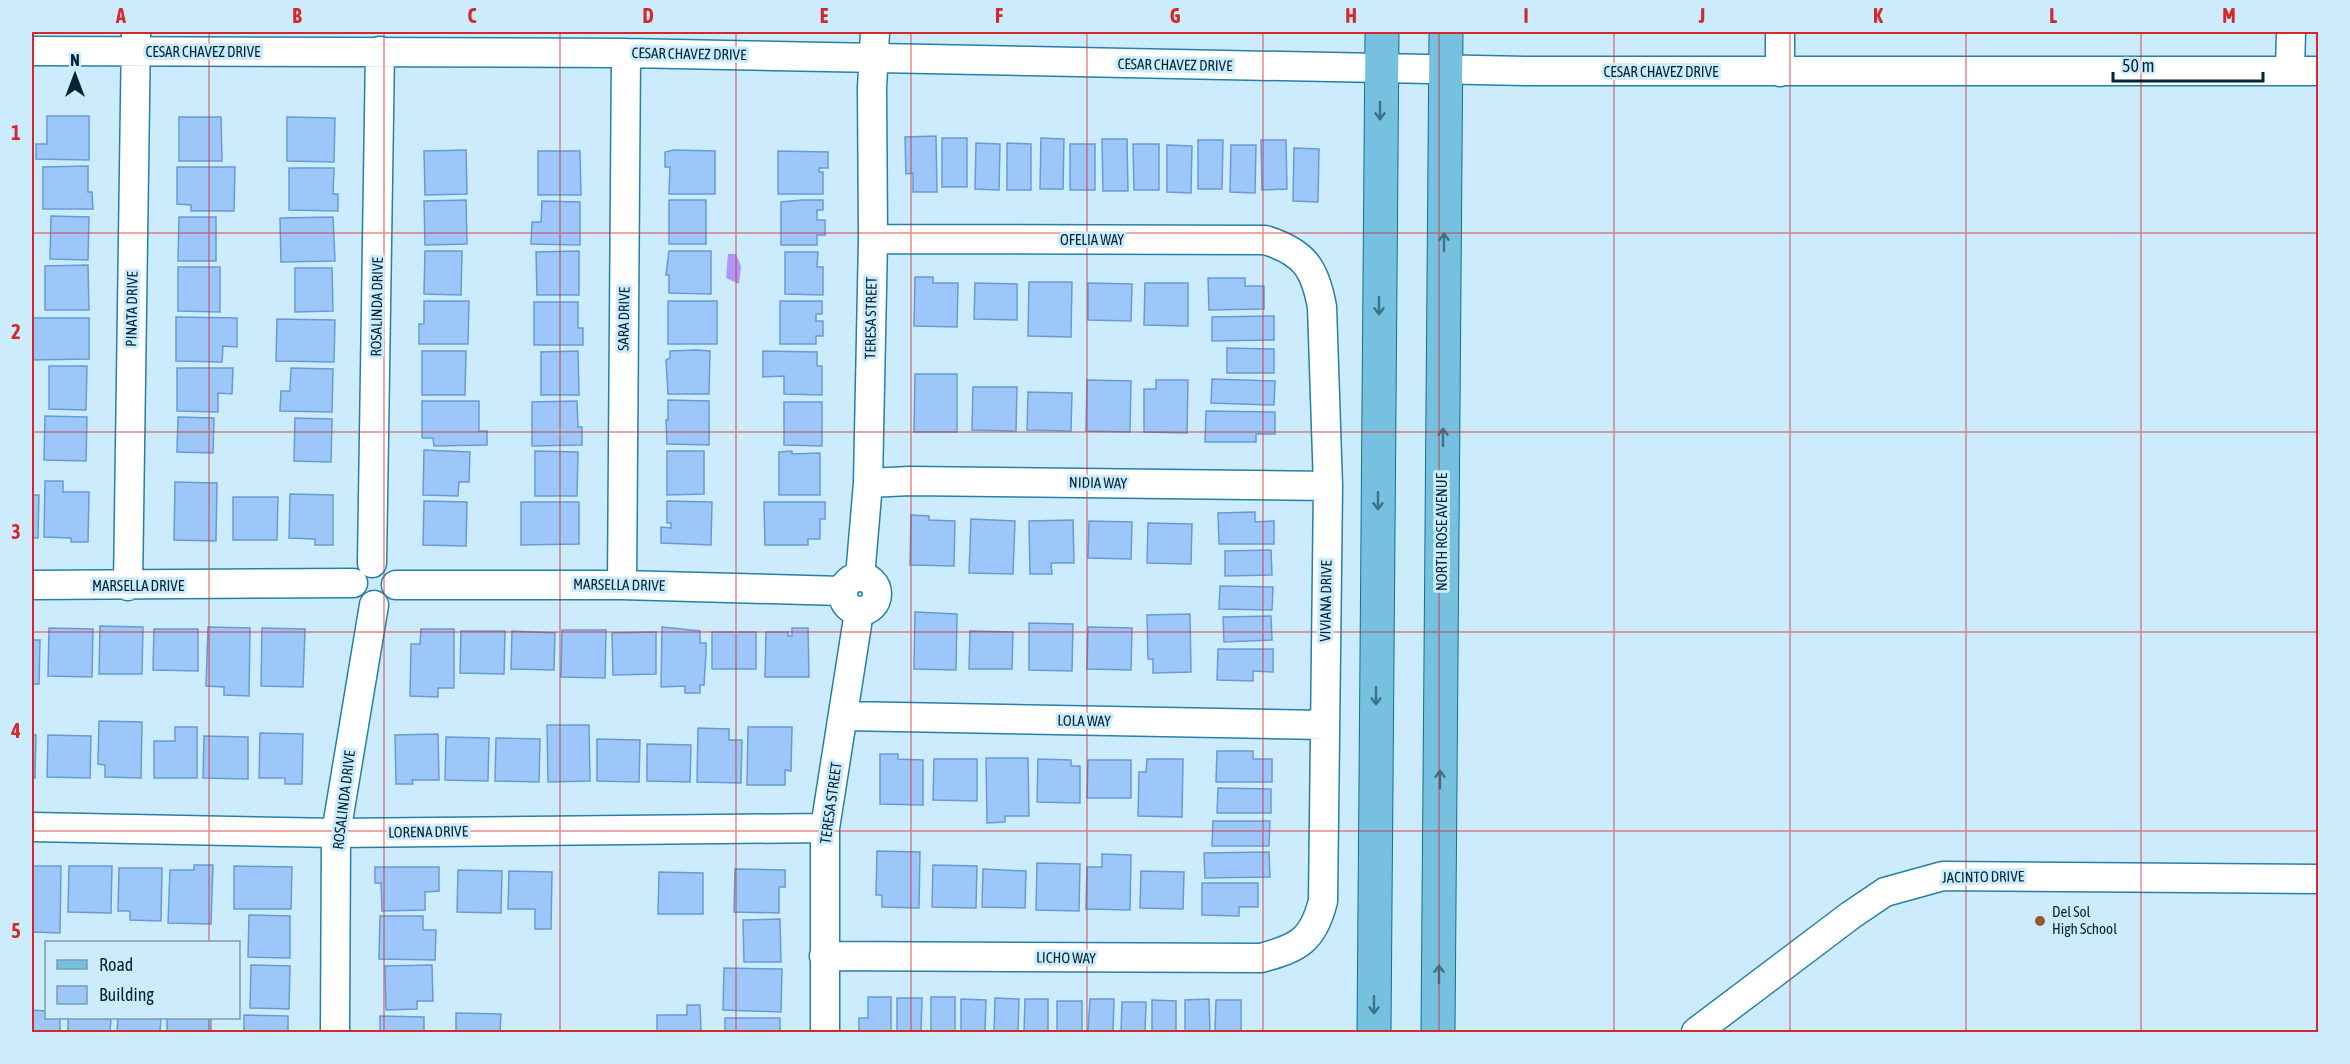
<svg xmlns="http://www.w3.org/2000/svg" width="2350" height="1064" viewBox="0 0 2350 1064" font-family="'Asap Condensed',sans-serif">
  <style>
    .water { fill: #ad98f8 }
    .building { fill: #9cc7f8; stroke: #689bd6; stroke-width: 1.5 }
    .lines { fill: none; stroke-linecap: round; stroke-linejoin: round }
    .minor-casing { stroke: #2480a8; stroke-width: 31 }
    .major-casing { stroke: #117097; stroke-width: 35 }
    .minor { stroke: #fff; stroke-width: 28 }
    .major { stroke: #76c1e0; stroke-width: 33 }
    .oneway { stroke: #3b738a }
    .grid { fill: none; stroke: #d62828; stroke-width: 1.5; stroke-opacity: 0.55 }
    .poi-dot { fill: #9b5729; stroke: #ccecfd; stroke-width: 2 }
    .labels { text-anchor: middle; stroke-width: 6; stroke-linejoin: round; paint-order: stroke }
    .street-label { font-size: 15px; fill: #002535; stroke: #ccecfd }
    .poi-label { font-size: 15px; fill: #002535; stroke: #ccecfd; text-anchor: start }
    .neatline { fill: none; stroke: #d62828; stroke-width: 2 }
    .grid-label { font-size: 20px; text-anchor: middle; font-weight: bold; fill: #d62828 }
  </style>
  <rect width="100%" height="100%" fill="#ccecfd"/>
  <path class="water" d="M728,254H736L741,266L739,284L726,278Z"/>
  <path class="building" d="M47,116H89V160L36,159V144H47Z
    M179,117H221L222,161H179Z
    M287,117L335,118L334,162L287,161Z
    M936,136L937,192H913V173L906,174L905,137Z
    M942,138H967V187H942Z
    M1041,138L1064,139L1063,189H1040Z
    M1102,139H1127L1128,191H1103Z
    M1198,140H1223L1222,189H1198Z
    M1261,140H1286L1287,189L1262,190Z
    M976,143L1000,144L999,190L975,189Z
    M1007,143L1031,144V190H1007Z
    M1070,144H1095V190H1070Z
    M1133,144H1159V190H1134Z
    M1167,145L1192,146L1191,193L1167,192Z
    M1231,145H1256L1255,193L1230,192Z
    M1294,148L1319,149L1318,202L1293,201Z
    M466,150L467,194L425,195L424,151Z
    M674,150L715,151V194H669L670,167H665V152Z
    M538,151H580L581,195H538Z
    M778,151L828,152V168H819V172H823V194H778Z
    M88,166V192H92L93,209H43V167Z
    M177,167H235L234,211H191V205L177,204Z
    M289,168H334L333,194H338V211L289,210Z
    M466,200L467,244L425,245L424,201Z
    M669,200H706V244H669Z
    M802,200H823V210H817V220H825V235H817V245H781V202Z
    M542,201L580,202V245L531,244L532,222H541Z
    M51,216L89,217L88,260L50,259Z
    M179,217H216V261H178Z
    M333,217L335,261L281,262L280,218Z
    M425,251H462L461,295L424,294Z
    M579,251V295H537L536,252Z
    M669,251H711V294L669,293V275H666Z
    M785,252H818L817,267H823V295L785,294Z
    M88,265L89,310H45V266Z
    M178,267H220V312L178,311Z
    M295,268H332L333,311L295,312Z
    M915,277H933V283H958L957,327L914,326Z
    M1208,278H1245V286H1264V309L1209,310Z
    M1029,282H1072L1071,337L1028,336Z
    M975,283L1017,284V320L974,319Z
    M1088,283L1132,284L1131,321L1088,320Z
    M1145,283H1188V326L1144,325Z
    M424,301H469L468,344H419V324H424Z
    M668,301H717V344H668Z
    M780,301H822V314H816V321H823V336H816V344H780Z
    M534,302H578V328H583V345H534Z
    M1274,316V340L1212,341V317Z
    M176,317L237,318V347L223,346L222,362L176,361Z
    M32,318H89V359L32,360Z
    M277,319L335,320L334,362L276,361Z
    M1227,348L1274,349V373H1227Z
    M696,350L710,351L709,394H668L666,360L670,358V351Z
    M422,351H466L465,395H422Z
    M578,351L579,395H541V352Z
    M763,351L817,352V366H822V395L784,394V376L763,377Z
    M49,366H87L86,410L49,409Z
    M177,368H233L232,394L218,393V412L177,411Z
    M291,368L333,369L332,412L280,411L281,391H290Z
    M915,374H957V432H914Z
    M1212,379L1275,381L1274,405L1211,403Z
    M1087,380L1131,381L1130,432L1086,431Z
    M1156,380H1188L1187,433L1144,432V389H1156Z
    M973,387H1017L1016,431L972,430Z
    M1028,392L1072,393L1071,431L1027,430Z
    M668,400L709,401V445L667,444L666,420H668Z
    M422,401H479V431H487V445L434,446L433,438H422Z
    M577,401L578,427H582V445L532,446V402Z
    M784,402H822V446L784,445Z
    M1206,411L1275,412V434H1256V442H1205Z
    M45,416L87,417L86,461L44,460Z
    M178,417L214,418L213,453L177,452Z
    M295,418L332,419L331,462L294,461Z
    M424,450L470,452L469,482H459L458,496L423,495Z
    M535,451L578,452L577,496H535Z
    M667,451H704V494L667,495Z
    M792,451V454L820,453V495H779V452Z
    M45,481H63V492H89L88,542H71V538L44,537Z
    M175,482L217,483L216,541L174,540Z
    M290,494L333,495V545H315V539L289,538Z
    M32,495H39L38,538H32Z
    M233,497H278L277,540H233Z
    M424,501L467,502L466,546L423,545Z
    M667,501L712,502L711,545L661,543V527L671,528V523H667Z
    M521,502H579V544L521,545Z
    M764,502H825V519H820V539H808V545H765Z
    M1255,512V522L1274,521V544H1219L1218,513Z
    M911,515L929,516V520L955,521L954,566L910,565Z
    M971,519L1015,521L1013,574L969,573Z
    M1073,520L1074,563H1051L1052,574H1030L1029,521Z
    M1089,521L1132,522L1131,559L1088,558Z
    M1148,523L1192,524L1191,564L1147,563Z
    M1271,550L1272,575L1225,576V551Z
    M1220,586L1273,587L1272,610L1219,609Z
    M915,612L957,614L956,670L914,669Z
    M1190,614L1191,672L1153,673V659H1148L1147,615Z
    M1271,616L1272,640L1224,642L1223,617Z
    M1029,623L1073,624L1072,671L1029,670Z
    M32,626L33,640H40L39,684H32Z
    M100,626L143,627L142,674H99Z
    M208,627L250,628L249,696L224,695V687L206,686Z
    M662,627L700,631V643H706V653L704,685H700V693H685V686L661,687Z
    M1088,627L1132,628L1131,670L1087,669Z
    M49,628L93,629L92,677L48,676Z
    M262,628L305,629L303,687L261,686Z
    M792,628H808L809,677H765L766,632H788V636H792Z
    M154,629H198V671L153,670Z
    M421,629H454V688H438V697L410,696L411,644H420Z
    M562,630H606L605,678L561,677Z
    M461,631H505L504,674L460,673Z
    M512,631L555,633L554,670L511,669Z
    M970,631L1013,632L1012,669H969Z
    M656,632V674L613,675L612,633Z
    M712,632H756V669H712Z
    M1218,649H1273V672L1253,671V681L1217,680Z
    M99,721L142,722L141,778L105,777V765L98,764Z
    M547,725H589L590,781L548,782Z
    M175,727H197V778H154V741H175Z
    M748,727H792L791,771L785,770V785H747Z
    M698,728L729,729V740H742L741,783L697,782Z
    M260,733L303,734L302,784H285V778H259Z
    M438,734L439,780H412L413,784H396L395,735Z
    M32,735H36L35,778H32Z
    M48,735L91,736L90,778L47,777Z
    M204,736L248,737V779L203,778Z
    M446,737L489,738L488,781L445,780Z
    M496,738L540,739L539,782L495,781Z
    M597,739L640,740L639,782L597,781Z
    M647,744L691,745L690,782L647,781Z
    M1217,751H1253V759H1272V782H1216Z
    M880,754H898V759L923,760V805L880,804Z
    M986,758H1028L1029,816H1005V822L987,823Z
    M934,759H977V801L933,800Z
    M1038,759L1071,760V766H1080V803L1037,802Z
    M1147,759H1183L1182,817L1138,816L1139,772H1146Z
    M1088,760H1131V798H1087Z
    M1218,788L1271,789V813H1217Z
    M1213,821H1270L1269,846H1212Z
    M877,851L920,852L919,908L882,907V895H876Z
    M1269,852L1270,877L1205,878L1204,853Z
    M1102,854L1131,855L1130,910L1086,909L1087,867H1102Z
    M1037,863L1080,864L1079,911L1036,910Z
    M194,865H213L211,924L168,923L170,870H194Z
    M933,865L977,866L976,908L932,907Z
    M32,866H61L60,933L32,932Z
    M69,866H112L111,913L68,912Z
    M234,866L292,867L291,909H234Z
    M375,867H439V891L425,892V910L382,911L381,883H375Z
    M119,868H162L161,921L130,920V911H118Z
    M735,869L785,870V887H779V913L734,912Z
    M983,869L1026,871L1025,908L982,907Z
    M458,870L502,871L501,913L457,912Z
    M509,871L552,872L551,929H535V909H508Z
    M1141,871L1184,872L1183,909L1140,908Z
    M659,872L703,873V914H658Z
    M1202,883H1258V907H1239V916L1202,915Z
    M249,915L290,916V958L248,957Z
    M380,916H423V930H436L435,960L379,959Z
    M780,919L781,962H744L743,920Z
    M251,965L290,966L289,1009L250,1008Z
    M432,965L433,1001H417V1009L386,1010L385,966Z
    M724,968L782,969L781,1012L723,1010Z
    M868,997H891V1032H859V1018H868Z
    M931,997H955V1032H931Z
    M897,998H922L921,1032H897Z
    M995,998L1019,999L1018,1032H994Z
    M961,999L986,1000L985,1032H961Z
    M1025,999H1048V1032H1024Z
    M1090,999H1114L1113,1032H1088Z
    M1209,999L1210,1032H1185V1000Z
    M1152,1000L1176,1001V1032H1152Z
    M1216,1000H1241V1032H1215Z
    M1057,1001H1082V1032H1057Z
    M1122,1002H1146L1145,1032H1121Z
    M687,1005H700L701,1032H657V1015H687Z
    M32,1010L46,1011V1018H60V1032H32Z
    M456,1013L501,1014L500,1032H456Z
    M244,1015L288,1016V1032H244Z
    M380,1016L424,1017V1032H380Z
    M68,1018H111L110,1032H68Z
    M118,1018H161L160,1032H117Z
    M167,1018H211V1032H167Z
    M725,1018H780V1032L725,1031Z"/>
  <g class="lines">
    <g class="minor-casing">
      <path id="minor" d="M32,51L626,53L1527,71H2318
        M2290,70L2291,32
        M1780,72V32
        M868,483L910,481L1328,486
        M372,563L380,51
        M843 594a17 17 0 1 1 34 0a17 17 0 1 1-34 0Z
        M860,577L868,483L873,239L872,88L875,32
        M32,585L353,583
        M396,585H622L842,591
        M622,585L626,53
        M128,586L136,32
        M844,716L1324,725
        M32,827L336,833L825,828
        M824,956L1261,958C1298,948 1313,941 1323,901L1328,486L1322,307C1315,268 1304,252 1265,240L873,239
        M335,1032L336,833L374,605
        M825,1032V828L859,612
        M1696,1032L1851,915L1885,892L1943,876L2318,879"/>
    </g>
    <g class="major-casing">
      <path id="major" d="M1374,1032L1382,32
        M1438,1032L1446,32"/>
    </g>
    <use href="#minor" class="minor"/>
    <use href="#major" class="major"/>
  </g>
  <defs><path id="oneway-shaft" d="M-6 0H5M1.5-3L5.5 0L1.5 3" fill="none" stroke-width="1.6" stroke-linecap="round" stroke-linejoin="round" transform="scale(1.5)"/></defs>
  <g class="oneway">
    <use href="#oneway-shaft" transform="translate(1380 111) rotate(90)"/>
    <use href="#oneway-shaft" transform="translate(1444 242) rotate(-90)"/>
    <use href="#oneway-shaft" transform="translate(1379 306) rotate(90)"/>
    <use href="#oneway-shaft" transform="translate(1443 437) rotate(-90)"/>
    <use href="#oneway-shaft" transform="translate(1378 501) rotate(90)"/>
    <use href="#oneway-shaft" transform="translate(1376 696) rotate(90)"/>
    <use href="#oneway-shaft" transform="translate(1440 779) rotate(-90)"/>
    <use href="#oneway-shaft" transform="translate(1439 974) rotate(-90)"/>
    <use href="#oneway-shaft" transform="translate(1374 1005) rotate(90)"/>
  </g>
  <path class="grid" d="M209,32V942M384,32V1032M560,32V1032M736,32V1032M911,32V1032M1087,32V1032M1263,32V1032M1439,32V1032M1614,32V1032M1790,32V1032M1966,32V1032M2141,32V1032M32,233H2318M32,432H2318M32,632H2318M32,831H2318M209,1018V1032"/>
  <circle class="poi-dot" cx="2040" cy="921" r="6"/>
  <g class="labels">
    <g class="street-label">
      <text x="203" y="57">CESAR CHAVEZ DRIVE</text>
      <text transform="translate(689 54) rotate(1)" y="5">CESAR CHAVEZ DRIVE</text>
      <text transform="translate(1175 65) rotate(1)" y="5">CESAR CHAVEZ DRIVE</text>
      <text x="1661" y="77">CESAR CHAVEZ DRIVE</text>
      <text x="1092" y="245">OFELIA WAY</text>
      <text transform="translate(377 307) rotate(-89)" y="5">ROSALINDA DRIVE</text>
      <text transform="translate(132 309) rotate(-89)" y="5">PINATA DRIVE</text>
      <text transform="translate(871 318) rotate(-89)" y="5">TERESA STREET</text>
      <text transform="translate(624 319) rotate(-89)" y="5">SARA DRIVE</text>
      <text transform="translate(1098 483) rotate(1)" y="5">NIDIA WAY</text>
      <text transform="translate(1442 532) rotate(-90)" y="5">NORTH ROSE AVENUE</text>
      <text transform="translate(619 585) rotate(1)" y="5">MARSELLA DRIVE</text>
      <text x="138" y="591">MARSELLA DRIVE</text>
      <text transform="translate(1326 601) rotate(-89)" y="5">VIVIANA DRIVE</text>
      <text transform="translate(1084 721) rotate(1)" y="5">LOLA WAY</text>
      <text transform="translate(344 800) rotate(-83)" y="5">ROSALINDA DRIVE</text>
      <text transform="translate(831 803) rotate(-82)" y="5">TERESA STREET</text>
      <text transform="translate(428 832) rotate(-1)" y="5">LORENA DRIVE</text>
      <text transform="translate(1983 877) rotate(-1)" y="5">JACINTO DRIVE</text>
      <text transform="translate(1066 958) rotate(1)" y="5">LICHO WAY</text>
    </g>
    <g class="poi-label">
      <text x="2052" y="917">Del Sol<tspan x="2052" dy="17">High School</tspan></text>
    </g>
  </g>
  <rect width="2350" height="1064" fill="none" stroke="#ccecfd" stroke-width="66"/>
  <rect x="45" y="941" width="195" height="78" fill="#ccecfd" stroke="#7a9cad" stroke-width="1.5"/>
  <rect x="57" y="960" width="30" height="9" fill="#76c1e0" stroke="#7a9cad" stroke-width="1.5"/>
  <text x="99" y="971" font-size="18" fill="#002535">Road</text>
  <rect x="57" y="986" width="30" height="18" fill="#9cc7f8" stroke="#7a9cad" stroke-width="1.5"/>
  <text x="99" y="1001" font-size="18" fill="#002535">Building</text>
  <g transform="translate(75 75)" stroke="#ccecfd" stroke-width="4.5" paint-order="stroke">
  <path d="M0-4.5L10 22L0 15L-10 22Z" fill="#002535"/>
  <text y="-9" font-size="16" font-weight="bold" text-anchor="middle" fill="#002535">N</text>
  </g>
  <path d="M2113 72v9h150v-9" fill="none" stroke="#002535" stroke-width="3"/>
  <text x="2122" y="72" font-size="18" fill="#002535" stroke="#ccecfd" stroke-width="4.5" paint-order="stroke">50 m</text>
  <rect x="33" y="33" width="2284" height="998" class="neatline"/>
  <g class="grid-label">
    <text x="121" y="23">A</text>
    <text x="297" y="23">B</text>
    <text x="472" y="23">C</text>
    <text x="648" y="23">D</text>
    <text x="824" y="23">E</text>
    <text x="999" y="23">F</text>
    <text x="1175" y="23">G</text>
    <text x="1351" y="23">H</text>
    <text x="1526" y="23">I</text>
    <text x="1702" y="23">J</text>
    <text x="1878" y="23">K</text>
    <text x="2053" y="23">L</text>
    <text x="2229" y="23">M</text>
    <text x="16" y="140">1</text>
    <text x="16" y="339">2</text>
    <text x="16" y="539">3</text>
    <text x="16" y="738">4</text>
    <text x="16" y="938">5</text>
  </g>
</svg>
